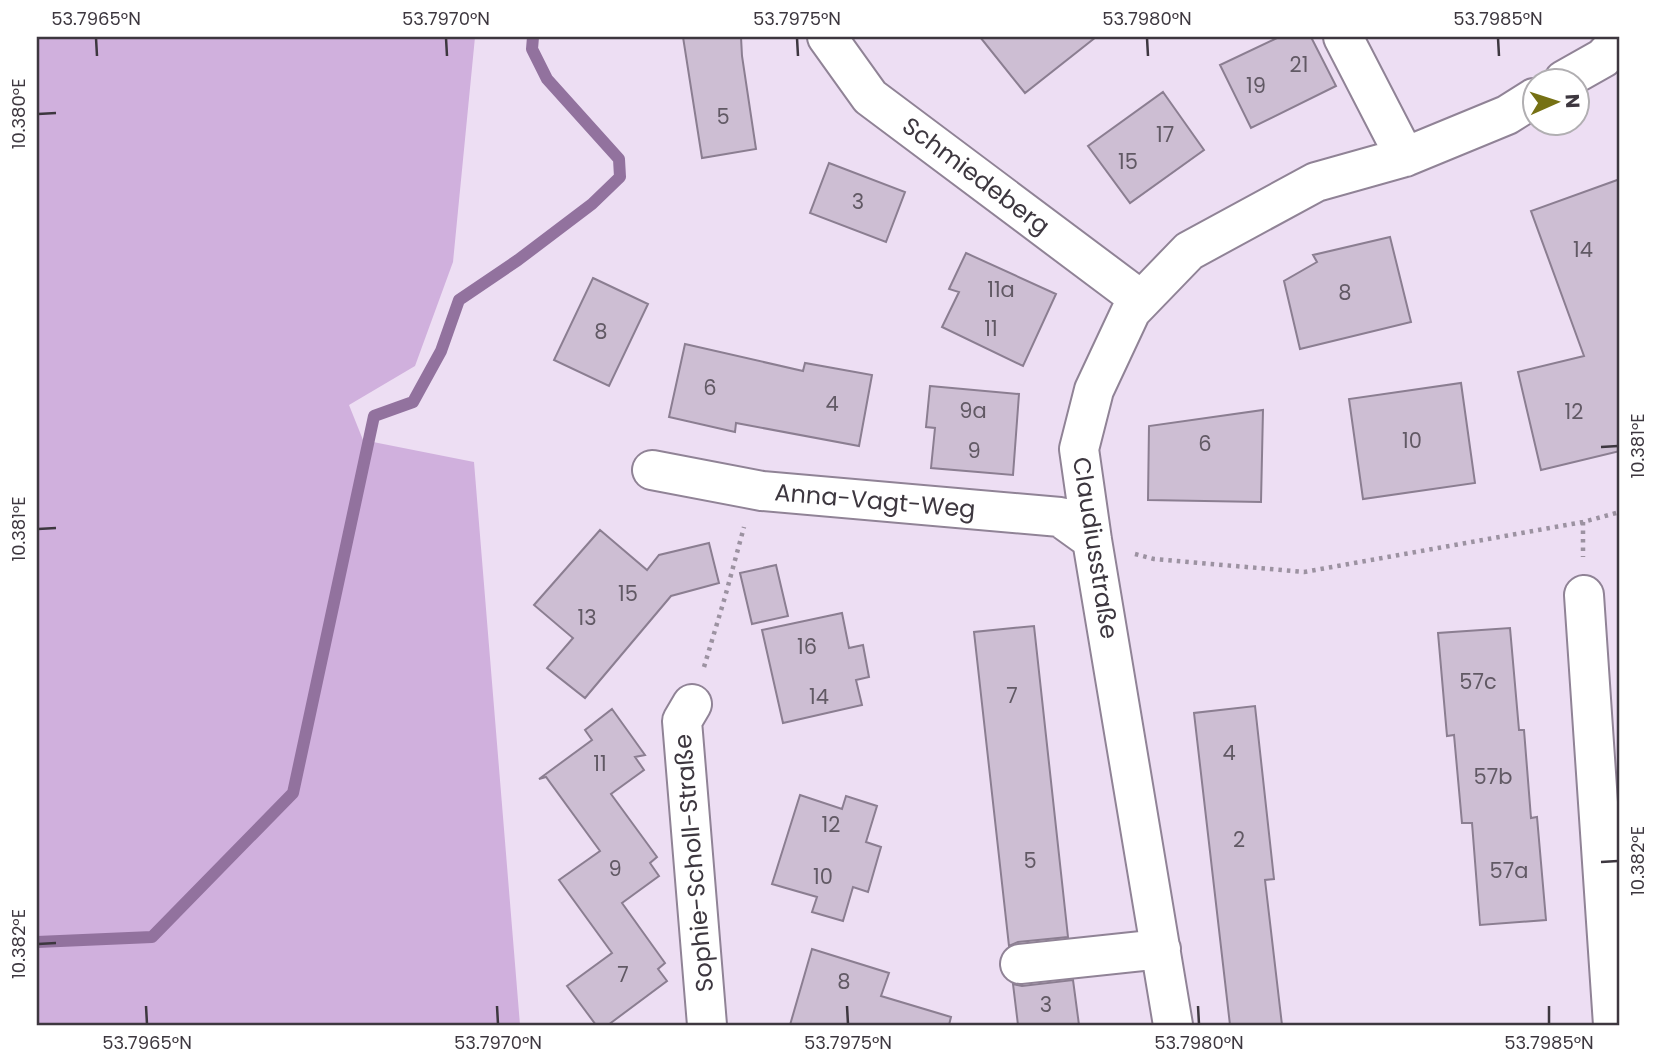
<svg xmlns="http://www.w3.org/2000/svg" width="1657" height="1062" viewBox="0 0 1657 1062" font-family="Poppins,sans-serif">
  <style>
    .green { fill: #d0b0dd }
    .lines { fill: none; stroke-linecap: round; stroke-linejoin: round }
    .stream { stroke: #92729e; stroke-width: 12 }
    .building { fill: #cdbed3; stroke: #8b7e91; stroke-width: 2 }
    .minor-casing { stroke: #908396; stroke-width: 42 }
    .path { stroke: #9c92a1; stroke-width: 4.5; stroke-dasharray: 3.5 5; stroke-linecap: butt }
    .minor { stroke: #fff; stroke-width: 38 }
    .ticks { fill: none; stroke: #3d373f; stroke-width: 2.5 }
    .labels { text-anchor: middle; stroke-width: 5; stroke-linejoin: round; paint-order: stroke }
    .number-label { font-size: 21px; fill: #615964 }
    .street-label { font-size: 24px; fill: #3d373f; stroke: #fff }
    .neatline { fill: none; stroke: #3d373f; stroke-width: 2.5 }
    .ticks-label { font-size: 18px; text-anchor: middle; fill: #3d373f }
  </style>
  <rect width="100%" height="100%" fill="#eddef3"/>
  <path class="green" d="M37,37H475L453,262L415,366L349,405L363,440L474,462L520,1025H37Z"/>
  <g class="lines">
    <path class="stream" d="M37,942L152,937L293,793L374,416L413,402L441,351L459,300L518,260L592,204L620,177L619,159L547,79L532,49L533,37"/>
  </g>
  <path class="building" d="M683,37H741L742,56L756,149L702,158Z
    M980,37H1096L1025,93Z
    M1279,37H1311L1336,86L1251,128L1220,65Z
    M1163,92L1204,150L1130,203L1088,146Z
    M829,163L905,192L886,242L810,213Z
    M1620,179V451L1541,470L1518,372L1584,356L1531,211Z
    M1390,237L1411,322L1300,349L1284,281L1317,262L1313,255Z
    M966,253L1056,294L1023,366L942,327L959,292L949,289Z
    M593,278L648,304L609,386L554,360Z
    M685,344L803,371L805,363L872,375L859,446L736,423L735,432L669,417Z
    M1461,383L1475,483L1363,499L1349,399Z
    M930,386L1019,394L1013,475L931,468L935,428L926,427Z
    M1263,410L1261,502L1148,500L1149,426Z
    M600,530L647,570L659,555L709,543L719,583L671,596L585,698L547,668L573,638L534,605Z
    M776,565L788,616L752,624L740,573Z
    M842,613L849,648L863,645L869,677L856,680L862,705L783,723L762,630Z
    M1034,626L1068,937L1018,942L1009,946L974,632Z
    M1510,628L1519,730H1524L1531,818L1537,817L1546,920L1480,925L1472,823H1462L1454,735L1447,736L1438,633Z
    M1255,706L1274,879L1265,880L1282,1025H1230L1194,713Z
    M612,709L645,755L635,757L644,770L611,794L657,857L650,863L659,876L622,903L665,963L658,969L667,981L608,1025H596L567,986L612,953L559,880L600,851L546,777L539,779L592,740L585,730Z
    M800,795L842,809L846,796L877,806L866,842L881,847L868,892L853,887L843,921L812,912L817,897L772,884Z
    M812,949L889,973L881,996L951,1017L949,1025H790Z
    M1073,980L1079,1025H1018L1013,984L1022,986Z"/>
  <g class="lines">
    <g class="minor-casing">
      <path id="minor" d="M827,37L870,97L1141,300
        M1343,37L1405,157
        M1564,80L1603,58L1620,40
        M652,470L762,491L1060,517L1092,540
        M1584,595L1613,1025
        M692,704L682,721L707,1025
        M1020,964L1161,949
        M1173,1025L1092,540L1079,449L1094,390L1131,311L1189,251L1316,182L1405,157L1507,115L1534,98"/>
    </g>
    <path class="path" d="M1583,522V557
      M1135,554L1154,559L1304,572L1583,522L1620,512
      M704,667L725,597L744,527"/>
    <use href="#minor" class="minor"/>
  </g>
  <path class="ticks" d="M96,38L97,56M446,38L447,56M797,38L798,56M1147,38L1148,56M1498,38L1499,56M38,114L56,113M1601,447L1618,446M38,529L56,528M1601,862L1618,861M38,944L56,943M146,1006L147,1024M497,1006L498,1024M847,1006L848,1024M1198,1006L1199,1024M1549,1006V1024"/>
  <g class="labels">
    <g class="number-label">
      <text x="1299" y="72">21</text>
      <text x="1256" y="93">19</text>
      <text x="723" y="124">5</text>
      <text x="1165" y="142">17</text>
      <text x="1128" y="169">15</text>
      <text x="858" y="209">3</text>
      <text x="1583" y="257">14</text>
      <text x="1001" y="297">11a</text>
      <text x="1345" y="300">8</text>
      <text x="991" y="336">11</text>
      <text x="601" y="339">8</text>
      <text x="710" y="395">6</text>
      <text x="832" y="411">4</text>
      <text x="973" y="418">9a</text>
      <text x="1574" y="419">12</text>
      <text x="1412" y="448">10</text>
      <text x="1205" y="451">6</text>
      <text x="974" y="458">9</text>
      <text x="628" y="601">15</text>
      <text x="587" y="625">13</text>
      <text x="807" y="654">16</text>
      <text x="1478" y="689">57c</text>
      <text x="1012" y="703">7</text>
      <text x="819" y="704">14</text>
      <text x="1229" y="760">4</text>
      <text x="600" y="771">11</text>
      <text x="1493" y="784">57b</text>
      <text x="831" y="832">12</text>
      <text x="1239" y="847">2</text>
      <text x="1030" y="868">5</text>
      <text x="615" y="876">9</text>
      <text x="1509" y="878">57a</text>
      <text x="823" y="884">10</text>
      <text x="623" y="982">7</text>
      <text x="844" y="989">8</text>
      <text x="1046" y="1012">3</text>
    </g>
    <g class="street-label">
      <text transform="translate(976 176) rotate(37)" y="8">Schmiedeberg</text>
      <text transform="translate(875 501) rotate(5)" y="8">Anna-Vagt-Weg</text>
      <text transform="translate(1095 548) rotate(81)" y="8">Claudiusstraße</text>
      <text transform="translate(694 863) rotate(-95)" y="8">Sophie-Scholl-Straße</text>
    </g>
  </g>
  <rect width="1657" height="1062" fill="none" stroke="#ffffff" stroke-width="77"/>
  <g transform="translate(1556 102) rotate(87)"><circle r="33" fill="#ffffff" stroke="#b1afb2" stroke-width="2"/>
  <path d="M0-5L12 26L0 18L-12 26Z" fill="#767114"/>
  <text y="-10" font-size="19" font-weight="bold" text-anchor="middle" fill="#3d373f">N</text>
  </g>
  <rect x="38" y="38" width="1580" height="986" class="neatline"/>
  <g class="ticks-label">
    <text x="96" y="25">53.7965°N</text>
    <text x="446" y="25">53.7970°N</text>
    <text x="797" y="25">53.7975°N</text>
    <text x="1147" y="25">53.7980°N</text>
    <text x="1498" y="25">53.7985°N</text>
    <text transform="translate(19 114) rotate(-90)" y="6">10.380°E</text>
    <text transform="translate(1638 446) rotate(-90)" y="6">10.381°E</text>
    <text transform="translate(19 529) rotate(-90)" y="6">10.381°E</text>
    <text transform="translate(1638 861) rotate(-90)" y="6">10.382°E</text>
    <text transform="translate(19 944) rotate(-90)" y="6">10.382°E</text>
    <text x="147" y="1049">53.7965°N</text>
    <text x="498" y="1049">53.7970°N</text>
    <text x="848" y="1049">53.7975°N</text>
    <text x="1199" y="1049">53.7980°N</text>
    <text x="1549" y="1049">53.7985°N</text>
  </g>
</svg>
